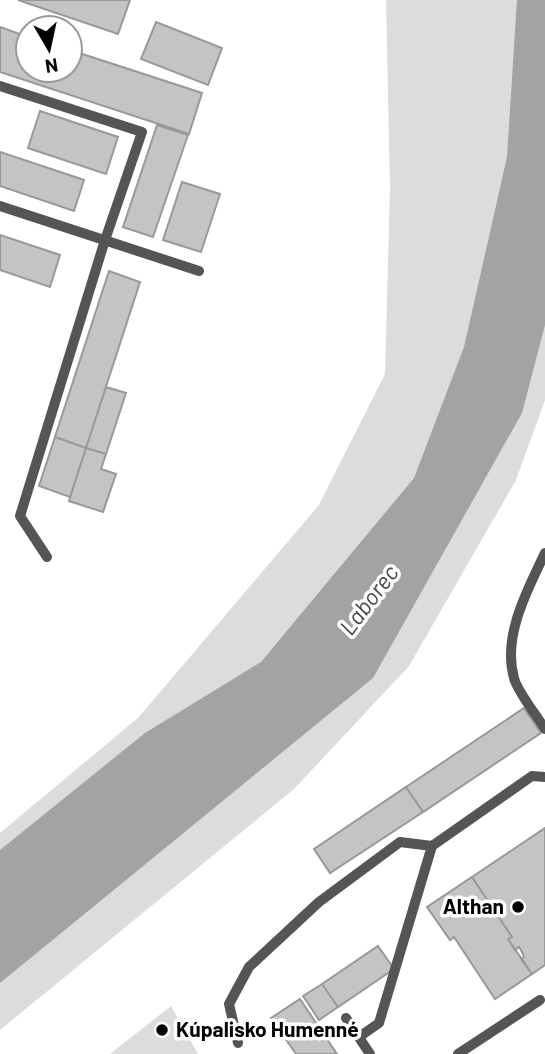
<svg xmlns="http://www.w3.org/2000/svg" width="545" height="1054" viewBox="0 0 545 1054" font-family="Barlow,sans-serif">
  <style>
    .green { fill: #dcdcdc }
    .water { fill: #a3a3a3 }
    .building { fill: #c4c4c4; stroke: #999; stroke-width: 2 }
    .lines { fill: none; stroke-linecap: round; stroke-linejoin: round }
    .lane { stroke: #555; stroke-width: 10 }
    .poi-dot { fill: #000; stroke: #fff; stroke-width: 2.5 }
    .labels { text-anchor: middle; stroke-width: 7; stroke-linejoin: round; paint-order: stroke }
    .poi-label { font-size: 21px; font-weight: bold; fill: #000; stroke: #fff; text-anchor: end }
    .water-label { font-size: 23px; font-style: italic; fill: #444; stroke: #fff }
  </style>
  <rect width="100%" height="100%" fill="#fff"/>
  <path class="green" d="M386,0H545V400L516,480L409,666L294,789L0,1030V833L138,718L319,505L385,374L390,188Z
    M171,1006L198,1054H110Z"/>
  <path class="water" d="M517,0H545V325L522,413L373,678L0,983V850L145,733L261,662L414,478L464,347L507,157Z"/>
  <path class="building" d="M18,0H130L118,34Z
    M156,22L222,48L208,85L141,59Z
    M0,27L28,37V70H70V50L202,93L189,134L0,72Z
    M40,111L118,137L106,174L28,148Z
    M157,125L188,135L153,237L123,227Z
    M0,152L84,180L74,211L0,186Z
    M182,182L220,194L201,252L163,240Z
    M0,235L60,255L50,287L0,270Z
    M109,271L140,282L86,448L55,437Z
    M106,387L126,393L106,454L86,448Z
    M55,437L86,448L70,497L39,486Z
    M86,448L106,454L101,469L116,474L103,512L69,501Z
    M524,708L541,733L423,812L406,787Z
    M406,787L423,812L330,873L314,849Z
    M545,828V965L532,974L521,959L524,957L522,952L519,947L515,950L508,939L512,937L472,877Z
    M472,877L512,937L508,939L532,974L495,999L454,937L450,940L427,907Z
    M378,946L394,969L338,1007L322,984Z
    M322,984L338,1007L319,1020L303,996Z
    M300,999L337,1054H296L271,1018Z"/>
  <g class="lines">
    <path class="lane" d="M0,86L142,132L105,240L20,516L47,557
      M0,206L199,271
      M545,553C528,589 502,636 514,678C517,691 537,716 545,729
      M346,1018L370,1054
      M359,1037L379,1023L432,846L532,776L545,777
      M238,1043L229,1004L249,967L319,902L400,842L432,846
      M458,1054L540,1000"/>
  </g>
  <g class="poi-dot">
    <circle cx="518" cy="907" r="7"/>
    <circle cx="162" cy="1030" r="7"/>
  </g>
  <g class="labels">
    <g class="poi-label">
      <text x="504" y="914">Althan</text>
      <text x="176" y="1037" text-anchor="start">Kúpalisko Humenné</text>
    </g>
    <g class="water-label">
      <text transform="translate(369 600) rotate(-53)" y="8">Laborec</text>
    </g>
  </g>
  <g transform="translate(49 49) rotate(171)"><circle r="33" fill="#ffffff" stroke="#999999" stroke-width="2"/>
  <path d="M0-5L12 26L0 18L-12 26Z" fill="#000000"/>
  <text y="-10" font-size="19" font-weight="bold" text-anchor="middle" fill="#000000">N</text>
  </g>
</svg>
